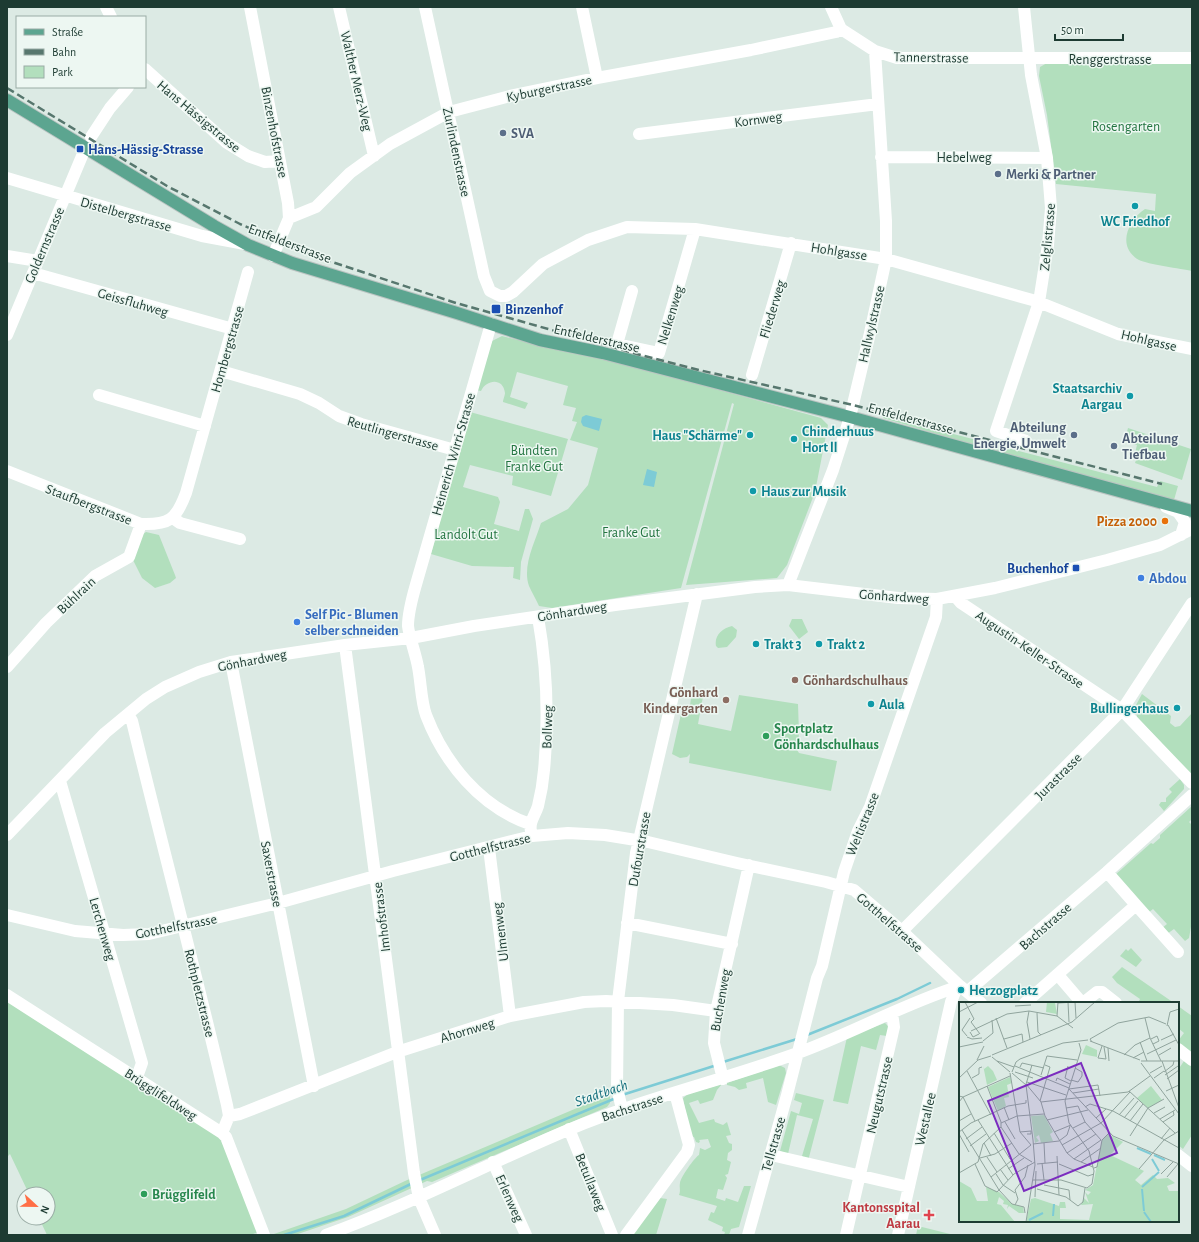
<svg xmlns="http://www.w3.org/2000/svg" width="1199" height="1242" viewBox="0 0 1199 1242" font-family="'Alegreya Sans',sans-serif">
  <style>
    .green { fill: #b2dfbd }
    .water { fill: #7dcbd6 }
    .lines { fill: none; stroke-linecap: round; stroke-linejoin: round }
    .stream { stroke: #7dcbd6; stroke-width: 2.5 }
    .major-casing { stroke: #bbc4c2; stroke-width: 14 }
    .minor { stroke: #fff; stroke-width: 12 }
    .major { stroke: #5ca590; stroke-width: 12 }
    .rail { stroke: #57776e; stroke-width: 2.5; stroke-dasharray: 8 4; stroke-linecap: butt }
    .service-dot { fill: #5c6f8a; stroke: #edf7f2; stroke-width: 1.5 }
    .transit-dot { fill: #1a4fb4; stroke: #edf7f2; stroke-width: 1.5 }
    .culture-dot { fill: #0f9aa8; stroke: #edf7f2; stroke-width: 1.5 }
    .food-dot { fill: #e8710a; stroke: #edf7f2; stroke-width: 1.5 }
    .shop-dot { fill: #3f7fe0; stroke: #edf7f2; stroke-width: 1.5 }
    .education-dot { fill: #8d6e63; stroke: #edf7f2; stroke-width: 1.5 }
    .leisure-dot { fill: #2e9e5b; stroke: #edf7f2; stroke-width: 1.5 }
    .health-dot { fill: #e0444e; stroke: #edf7f2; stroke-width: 1.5 }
    .labels { text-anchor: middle; stroke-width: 3; stroke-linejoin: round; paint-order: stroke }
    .street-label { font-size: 14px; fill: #1d3b32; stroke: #edf7f2 }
    .park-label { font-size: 14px; fill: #237541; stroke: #edf7f2 }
    .service-label { font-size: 14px; font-weight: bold; fill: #4e5e75; stroke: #edf7f2; text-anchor: start }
    .transit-label { font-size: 14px; font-weight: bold; fill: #164399; stroke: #edf7f2; text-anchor: start }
    .culture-label { font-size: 14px; font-weight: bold; fill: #0d838f; stroke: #edf7f2; text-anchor: start }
    .food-label { font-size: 14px; font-weight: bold; fill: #c56008; stroke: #edf7f2; text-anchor: end }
    .shop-label { font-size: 14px; font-weight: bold; fill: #366cbe; stroke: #edf7f2; text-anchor: start }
    .education-label { font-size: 14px; font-weight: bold; fill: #785e54; stroke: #edf7f2; text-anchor: start }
    .leisure-label { font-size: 14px; font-weight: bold; fill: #27864d; stroke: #edf7f2; text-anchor: start }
    .health-label { font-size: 14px; font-weight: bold; fill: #be3a42; stroke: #edf7f2; text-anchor: end }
    .water-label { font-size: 15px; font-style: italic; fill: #126d7c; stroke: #edf7f2 }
    .inset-river { fill: none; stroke: #7dcbd6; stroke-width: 2 }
    .inset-road { fill: none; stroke: #90a49d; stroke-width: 1 }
    .view { fill: #7b2cbf; fill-opacity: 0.15; stroke: #7b2cbf; stroke-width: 2 }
    .inset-edge { fill: none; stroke: #1d3b32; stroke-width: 2 }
  </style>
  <rect width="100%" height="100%" fill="#dceae4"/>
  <path class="green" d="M1192,62V271C1182,269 1147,264 1139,260C1116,247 1128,220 1145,209L1155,211L1156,194L1056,184L1047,115L1039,76L1040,67L1047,63Z
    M502,336L563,351L600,357L821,418L828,425L815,492L787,565L777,578L686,585L734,404L732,403L681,588L552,608L539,606C536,599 532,593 529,586C522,566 535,542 541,523L568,509L588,485L598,448L570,440L577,422L572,421L576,408L563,405L568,386L517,372L510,397L528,403L525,409L503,402C503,400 505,395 505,393C503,377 486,380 481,391L476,390L492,341Z
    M470,412L568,439L551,496L512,485L513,476L470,465L463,487L498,497L500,502L494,524L519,531L525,509H529L533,519L521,562L520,580L513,578L514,567L472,566L431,554Z
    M884,416L1157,487L1160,481L1178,486L1174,500L994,451L883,418Z
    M1128,428L1191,449L1182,480L1135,463L1138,454L1135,453L1137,445L1133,444L1127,432Z
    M146,532L159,535L175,575L176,578L170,583L155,588L142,578L132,558L142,535Z
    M792,619H802L808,632L799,639L789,626Z
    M732,626L737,630L736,637L727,647L718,648L716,646C714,636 722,628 732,626Z
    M692,691H704L698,724L731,731L739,695L798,704L799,734L797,750L799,753L837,761L831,791L689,763L690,754L687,757L680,758L672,754L681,714L689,713Z
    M1142,694L1171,716L1170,723L1175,727L1180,726L1192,713V776L1137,717L1136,705Z
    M1180,779L1184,785V789L1164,811L1159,805L1161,802H1166V798L1172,792L1169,789Z
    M1192,806V819L1189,822L1192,825V921L1189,938L1185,941L1174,929L1167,934L1162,928L1167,924L1153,909L1148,913L1115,875L1151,843L1153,844L1160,838V835Z
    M1131,948L1142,960L1136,967L1120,956L1126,949L1128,951Z
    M1122,967L1174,1003H1138L1140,999L1117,983L1112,977Z
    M7,995L222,1133L262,1231L250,1235H47L39,1218H48V1194H29L10,1154L7,1157Z
    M1178,1006L1192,1016V1054L1178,1044V1041L1184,1033L1178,1028Z
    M885,1023L890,1028L887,1036L880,1035L876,1050L861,1046L848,1104L833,1101L847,1037Z
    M1184,1061L1192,1064V1135L1183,1149L1178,1145V1070Z
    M779,1065L785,1068L786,1073L776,1105L768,1102L763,1078L746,1083L747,1088L739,1090L735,1087L727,1085V1083Z
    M722,1084L717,1090L713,1100L700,1104L698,1100L689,1103L699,1123L714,1119L715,1122L723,1125L727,1122L731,1135L726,1136L729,1143L732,1144V1150L728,1153L727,1160L731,1162L728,1174L725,1175L727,1178L723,1190L718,1189L716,1198L725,1201L726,1198L738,1202L744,1186H751L739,1227L731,1229L729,1235H724L725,1232L722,1231L723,1227L708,1220L711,1212L714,1213L717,1206L679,1195C681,1190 679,1188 680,1183C680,1178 695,1157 699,1155L700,1148L705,1150L711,1147L708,1139L699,1140L700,1141L699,1143L696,1142L694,1137L690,1136L683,1098L688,1094Z
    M796,1093L824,1100L808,1161L802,1156L813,1119L797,1115L788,1154L780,1151L791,1111L799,1114L802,1103L794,1100Z
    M610,1094V1103L607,1107L432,1182L427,1181L348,1217L295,1235H271L346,1209L405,1181Z
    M660,1198L667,1199L656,1235H631Z
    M918,1226L950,1234V1235H916Z"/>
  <path class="water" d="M586,415L602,419L599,431L583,426L581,422L582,417Z
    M647,469L657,472L654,487L643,485Z"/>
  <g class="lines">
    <path class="stream" d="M807,1035L897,999L930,983
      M723,1062L797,1039
      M622,1095L717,1065
      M420,1180L616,1098
      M284,1235L344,1216L413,1183"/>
    <g class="major-casing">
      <path id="major" d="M7,100L214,226L248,245L292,263L457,313L540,340L603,353L850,417L1192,511"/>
    </g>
    <path class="minor" d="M106,7L111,17
      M250,7L288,203L289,218L273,256
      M339,7L374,156
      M425,7L484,276L490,291L500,296H506L513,292L543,264L588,240L627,227L695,229L886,259L1036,301L1118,334L1192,349
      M582,7L597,78
      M831,7L841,29L875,51L897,58H1192
      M1024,7L1031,75L1047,158L1051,208L1048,245L1039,302L996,431L1026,441
      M145,69L227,143L248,156L265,162L280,161
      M639,134L878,104
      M91,137L110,108L128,87
      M881,157L1047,158
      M7,178L202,236L245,244
      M289,218L316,207L350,173L390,144L449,112L510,96L597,78L751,50L836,32L841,29
      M7,256L38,261
      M33,273L233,329
      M632,291L617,344L659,353L695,229
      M491,324L417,581C413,595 408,611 408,626C409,636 416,655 418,667C421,682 421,701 426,715C444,762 480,807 530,824
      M7,335L82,156
      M221,371L300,394L319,403L339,416L361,424L455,450
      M752,375L791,243
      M99,395L205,426
      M7,471L141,524C169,525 176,520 186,493L248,272
      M1166,507L1178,512L1185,522L1181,535
      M173,518L180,523L240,539
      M788,585L833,470L850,417L870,333L886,259V221L875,51
      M955,596L961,603L1122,710L1192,783
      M345,645L414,1173L419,1198L435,1235
      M231,662L314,1086
      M7,667L46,623L95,576L129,557L141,524
      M128,714L132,721C163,849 197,976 227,1105L229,1116L222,1133
      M60,781L142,1063L137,1077
      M531,832C529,821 535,816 538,806C541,794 543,782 544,770C549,718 547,668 538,617
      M7,835L105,733L146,699L165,687L199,672L231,662L345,645L411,638L474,626L615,605L755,587L788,585L898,598L937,599L995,588L1107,560L1160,545L1192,529
      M489,848L510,1016
      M1136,905L1178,952
      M7,915L75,931L123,935L149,934L278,903L393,871L532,836L568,833L605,835L648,842L737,863L826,882L854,890L902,931L960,986L981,1003
      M627,923L732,944
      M902,931L1122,710L1192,603
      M1058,975L1082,1003
      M968,991L1107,872L1192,795
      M7,995L222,1133L226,1137L264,1235
      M1025,1003L1136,905L1107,872
      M1083,1003L1097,992H1102L1116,1003
      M1178,1049L1192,1060
      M723,1079L714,1043L716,1011L749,865
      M622,1109L617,1088L618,1001L636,853L697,594
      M229,1116L240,1114L397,1052L510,1016L584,1002L606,1001L673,1005L716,1011
      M569,1129L612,1235
      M771,1155L909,1187
      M1178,1155L1192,1166
      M493,1162L526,1235
      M326,1235C409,1205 487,1164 568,1130C642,1099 720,1081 795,1054C851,1034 903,1004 960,986
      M626,1235L687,1152L689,1145L675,1093
      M748,1235L787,1095L817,978L822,966L844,872L858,831L870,807L936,617L937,599
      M846,1235L894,1027L892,1013
      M898,1235L951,1002L955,992L960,986"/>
    <use href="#major" class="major"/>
    <path class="rail" d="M7,88L167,186L240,224L317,257L456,303L637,354L699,370L853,405L1162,484"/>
  </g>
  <g class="service-dot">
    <circle cx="503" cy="133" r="4"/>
    <circle cx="998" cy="174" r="4"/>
    <circle cx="1074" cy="435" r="4"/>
    <circle cx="1114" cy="446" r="4"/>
  </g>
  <g class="transit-dot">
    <rect x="76" y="145" width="8" height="8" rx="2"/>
    <rect x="491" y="304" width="10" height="10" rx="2"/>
    <rect x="1072" y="564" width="8" height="8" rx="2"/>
  </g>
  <g class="culture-dot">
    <circle cx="1135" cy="206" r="4"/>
    <circle cx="1130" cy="396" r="4"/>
    <circle cx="750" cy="435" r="4"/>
    <circle cx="794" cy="439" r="4"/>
    <circle cx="753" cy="491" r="4"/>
    <circle cx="756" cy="644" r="4"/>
    <circle cx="819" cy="644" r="4"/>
    <circle cx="871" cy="704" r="4"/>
    <circle cx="1177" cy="708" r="4"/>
    <circle cx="961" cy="990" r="4"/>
  </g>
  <circle class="food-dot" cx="1165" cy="521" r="4"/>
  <g class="shop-dot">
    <circle cx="1141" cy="578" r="4"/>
    <circle cx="297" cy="622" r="4"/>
  </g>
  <g class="education-dot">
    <circle cx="795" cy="680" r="4"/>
    <circle cx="726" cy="700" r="4"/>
  </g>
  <g class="leisure-dot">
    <circle cx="766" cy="736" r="4"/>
    <circle cx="144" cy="1194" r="4"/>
  </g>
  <path class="health-dot" d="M927 1209h4v4h4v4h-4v4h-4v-4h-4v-4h4z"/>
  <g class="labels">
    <g class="street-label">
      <text transform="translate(931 57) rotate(1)" y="5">Tannerstrasse</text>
      <text x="1110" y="64">Renggerstrasse</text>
      <text transform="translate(357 81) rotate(77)" y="5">Walther Merz-Weg</text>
      <text transform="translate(549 88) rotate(-12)" y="5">Kyburgerstrasse</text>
      <text transform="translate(199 116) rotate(40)" y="5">Hans Hässigstrasse</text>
      <text transform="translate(758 119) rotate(-8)" y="5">Kornweg</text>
      <text transform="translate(275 132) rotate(79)" y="5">Binzenhofstrasse</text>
      <text transform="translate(457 152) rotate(78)" y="5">Zurlindenstrasse</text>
      <text x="964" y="162">Hebelweg</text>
      <text transform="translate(126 214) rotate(16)" y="5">Distelbergstrasse</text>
      <text transform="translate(1047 237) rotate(-85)" y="5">Zelglistrasse</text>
      <text transform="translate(290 243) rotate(21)" y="5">Entfelderstrasse</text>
      <text transform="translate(44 245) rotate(-67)" y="5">Goldernstrasse</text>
      <text transform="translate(839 251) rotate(9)" y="5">Hohlgasse</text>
      <text transform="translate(133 302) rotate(16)" y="5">Geissfluhweg</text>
      <text transform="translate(772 309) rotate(-73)" y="5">Fliederweg</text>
      <text transform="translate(670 315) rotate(-73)" y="5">Nelkenweg</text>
      <text transform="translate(871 324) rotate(-77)" y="5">Hallwylstrasse</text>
      <text transform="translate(597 338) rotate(13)" y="5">Entfelderstrasse</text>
      <text transform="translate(1149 340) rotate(13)" y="5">Hohlgasse</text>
      <text transform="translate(227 349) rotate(-74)" y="5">Hombergstrasse</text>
      <text transform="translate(911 418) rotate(15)" y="5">Entfelderstrasse</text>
      <text transform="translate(393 433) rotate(16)" y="5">Reutlingerstrasse</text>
      <text transform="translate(453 454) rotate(-74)" y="5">Heinerich Wirri-Strasse</text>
      <text transform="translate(89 504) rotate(21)" y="5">Staufbergstrasse</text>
      <text transform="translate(76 595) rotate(-43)" y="5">Bühlrain</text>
      <text transform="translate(894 596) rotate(4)" y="5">Gönhardweg</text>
      <text transform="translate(572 611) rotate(-9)" y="5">Gönhardweg</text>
      <text transform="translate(1030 649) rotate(34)" y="5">Augustin-Keller-Strasse</text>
      <text transform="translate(252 660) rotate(-11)" y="5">Gönhardweg</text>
      <text transform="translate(547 727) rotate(-88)" y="5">Bollweg</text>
      <text transform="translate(1058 776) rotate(-45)" y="5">Jurastrasse</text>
      <text transform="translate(862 824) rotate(-68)" y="5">Weltistrasse</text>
      <text transform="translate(490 847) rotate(-14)" y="5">Gotthelfstrasse</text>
      <text transform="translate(639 849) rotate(-80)" y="5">Dufourstrasse</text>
      <text transform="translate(272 874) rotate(79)" y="5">Saxerstrasse</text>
      <text transform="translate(381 917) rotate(-97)" y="5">Imhofstrasse</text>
      <text transform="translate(890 922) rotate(41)" y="5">Gotthelfstrasse</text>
      <text transform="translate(176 926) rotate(-11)" y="5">Gotthelfstrasse</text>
      <text transform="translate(1045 926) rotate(-41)" y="5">Bachstrasse</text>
      <text transform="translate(103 929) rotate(74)" y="5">Lerchenweg</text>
      <text transform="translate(500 932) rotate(-97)" y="5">Ulmenweg</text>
      <text transform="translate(200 993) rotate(76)" y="5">Rothpletzstrasse</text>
      <text transform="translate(720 1000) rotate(-80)" y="5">Buchenweg</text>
      <text transform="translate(467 1030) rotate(-17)" y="5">Ahornweg</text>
      <text transform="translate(161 1094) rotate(33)" y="5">Brügglifeldweg</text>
      <text transform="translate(879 1095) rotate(-77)" y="5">Neugutstrasse</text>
      <text transform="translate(632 1107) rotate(-18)" y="5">Bachstrasse</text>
      <text transform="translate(925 1119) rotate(-77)" y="5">Westallee</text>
      <text transform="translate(773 1144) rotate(-74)" y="5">Tellstrasse</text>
      <text transform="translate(591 1182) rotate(68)" y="5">Betullaweg</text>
      <text transform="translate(510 1198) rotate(66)" y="5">Erlenweg</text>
    </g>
    <g class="park-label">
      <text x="1126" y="131">Rosengarten</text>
      <text x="534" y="455">Bündten<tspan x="534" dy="16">Franke Gut</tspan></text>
      <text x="631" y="537">Franke Gut</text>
      <text x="466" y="539">Landolt Gut</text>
    </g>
    <g class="service-label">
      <text x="511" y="138">SVA</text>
      <text x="1006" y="179">Merki &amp; Partner</text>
      <text x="1066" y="432" text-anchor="end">Abteilung<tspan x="1066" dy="16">Energie, Umwelt</tspan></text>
      <text x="1122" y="443">Abteilung<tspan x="1122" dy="16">Tiefbau</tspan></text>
    </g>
    <g class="transit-label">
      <text x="88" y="154">Hans-Hässig-Strasse</text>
      <text x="505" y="314">Binzenhof</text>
      <text x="1068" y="573" text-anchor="end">Buchenhof</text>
    </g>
    <g class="culture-label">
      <text x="1135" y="226" text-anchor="middle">WC Friedhof</text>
      <text x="1122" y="393" text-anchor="end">Staatsarchiv<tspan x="1122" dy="16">Aargau</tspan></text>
      <text x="802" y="436">Chinderhuus<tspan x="802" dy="16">Hort ll</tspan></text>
      <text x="742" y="440" text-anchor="end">Haus "Schärme"</text>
      <text x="761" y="496">Haus zur Musik</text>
      <text x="764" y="649">Trakt 3</text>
      <text x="827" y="649">Trakt 2</text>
      <text x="879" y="709">Aula</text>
      <text x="1169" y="713" text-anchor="end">Bullingerhaus</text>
      <text x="969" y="995">Herzogplatz</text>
    </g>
    <g class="food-label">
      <text x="1157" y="526">Pizza 2000</text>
    </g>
    <g class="shop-label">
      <text x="1149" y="583">Abdou</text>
      <text x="305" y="619">Self Pic - Blumen<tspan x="305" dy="16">selber schneiden</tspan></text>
    </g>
    <g class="education-label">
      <text x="803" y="685">Gönhardschulhaus</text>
      <text x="718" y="697" text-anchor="end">Gönhard<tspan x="718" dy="16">Kindergarten</tspan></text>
    </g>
    <g class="leisure-label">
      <text x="774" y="733">Sportplatz<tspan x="774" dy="16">Gönhardschulhaus</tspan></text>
      <text x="152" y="1199">Brügglifeld</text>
    </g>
    <g class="health-label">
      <text x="920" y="1212">Kantonsspital<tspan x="920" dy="16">Aarau</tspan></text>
    </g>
    <g class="water-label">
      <text transform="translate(601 1093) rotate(-19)" y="5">Stadtbach</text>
    </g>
  </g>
  <g transform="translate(959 1002)">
    <rect width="220" height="220" fill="#dceae4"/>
    <path d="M88,0L96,1L98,12L87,10ZM127,43L138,48V55L123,52ZM24,63L25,67L29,64L34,69L38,78L28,83ZM51,75L53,81L48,83L50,95L45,96L47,104L39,109L29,85ZM192,84L203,98L189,106L178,96ZM85,113L94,130L91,132L94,139L82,141L80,133L77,135L80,139L76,141L72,114ZM149,132L166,141L164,140L151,153L185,169L176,178L182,183L194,173L198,177L209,176L216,181L208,184L210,189H220V220H67L72,197L76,196L100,204L101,200H106L107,206H101V217L130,218L134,202L122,203L125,196L130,201L126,190L129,193L132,190L126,188L134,183L143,138ZM0,179L12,186L18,199H29L27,185L40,190L53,202L64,205L65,211H60L50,204L48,207L49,203L44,202L45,199L40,195L38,202L42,203L56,220H0Z" fill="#b2dfbd"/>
    <path class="inset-river" d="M178,146L192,152M195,153L206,158M193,157L200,169M183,185L200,170M183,187L185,209M185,210L192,220M94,214L95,202M70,218L84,211"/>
    <path class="inset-road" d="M6,0L15,17M109,0L110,20M99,1L116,0L117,16M56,4L72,3M0,10L19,0M78,11L79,30L82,33M98,14L99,0M37,16L48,46M186,16L191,36L202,59M15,17L12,20L21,32M209,23L220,43M208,24L211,10L220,7M12,29L48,12L70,9M11,30L14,35L20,32M8,34L3,28L11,16M8,35L13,37L23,36M45,37L63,32L64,40M71,37L68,20L70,9L98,14L114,26M192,37L198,34L200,39L194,42M202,38L215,32M24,39L34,31L33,18M131,39L181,58M133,40L131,37L159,21L190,15L207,22M181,40L188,59M120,41L122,48L106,99L110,121L130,149L134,165M143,44L139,56L147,57L145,45M0,45L24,40M149,46L150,59M188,52L217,38M33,53L113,20L136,0M165,53L176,43L191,36M200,53L212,46M33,55L51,70M174,56L185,50M18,58L25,44M38,59L55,65M182,59H220M203,59L220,106M182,61L220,112M73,63L67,82L82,100L86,114L108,151L115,157L134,165L135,169L133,182L128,186L102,178H74M56,64L110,86M109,64L106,76L112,79M61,65L63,61L85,66M8,69L32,113M53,70L57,60L61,57L104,41L129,38M56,70L74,76M205,70L214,63L215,59M53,71L67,83L74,138L76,163L67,220M191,71L203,64M82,73L88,54L118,58M206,73L219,64M0,76L19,58L32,54M13,76L20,72V66L23,65M195,76L205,69M208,77L220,68M112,78L119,80L123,74V70L116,66M97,79L98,76L111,82M68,80L107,93M110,87L154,134L220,162M110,87L139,83L141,94M170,89L216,131M207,89L220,83M114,91L140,87M0,94L4,95L16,119M81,99L91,65L86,63M0,100L4,95L51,74M82,100L169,90L191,74M119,104L126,120L142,138M45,105L50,118M126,105L131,102L154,109L220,146M107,106L119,104M195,111L206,105M160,113L175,96M137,116L147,107M165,116L179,99M201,117L216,108M19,118L54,173M88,118L129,108M0,119L12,112M171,119L184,102M46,120L56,137M204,120L215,113L214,109M42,121L58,114L85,112M42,125L60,152L73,160M114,126L126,120M3,128L40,188L53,202L65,205L66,211M0,130L12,121L49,104L67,101V98M61,130L72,129V132H68M95,130L112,123M35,131L51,157M0,132L10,150M171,134L189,106L205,97M7,137L23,125M202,137L211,126M25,141L32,154M85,141L86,161M74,142L100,139L108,133L111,124M103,143L142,121L171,90M11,144L27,132M108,151L137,132M98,154L100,193M28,155L38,170M21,156L36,152L53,141M115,157L142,138M122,160L142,146M83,161L85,178M16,162L26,184L38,190L55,172L76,160M78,162L99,160M100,162L129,174L135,172M135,166L138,165L143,138L151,130M41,167L49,178M49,167L65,156M180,167L205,138L220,129M0,171L19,160L24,142L42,125V120L28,84M37,172L44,183L56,191M202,172L214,160M32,175L72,143L61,130L51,71M208,175L219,162M85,183L110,188L111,198M78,187L107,195L119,204L124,200L126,186M76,195L77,169M56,203L59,197L56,188L66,175L69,163"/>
    <path class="view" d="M122,61L158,151L65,189L29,99Z"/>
    <rect width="220" height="220" class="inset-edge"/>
  </g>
  <rect width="1199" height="1242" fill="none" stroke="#1d3b32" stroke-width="16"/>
  <rect x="16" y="16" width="130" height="72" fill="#edf7f2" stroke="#9aaca5"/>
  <rect x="24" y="29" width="20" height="6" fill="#5ca590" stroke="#9aaca5"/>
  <text x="52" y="36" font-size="12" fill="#1d3b32">Straße</text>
  <rect x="24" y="49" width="20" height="6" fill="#57776e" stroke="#9aaca5"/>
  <text x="52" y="56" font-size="12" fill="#1d3b32">Bahn</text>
  <rect x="24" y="66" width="20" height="12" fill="#b2dfbd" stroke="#9aaca5"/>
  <text x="52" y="76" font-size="12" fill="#1d3b32">Park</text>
  <g transform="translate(36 1206) rotate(112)"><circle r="19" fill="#edf7f2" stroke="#9aaca5"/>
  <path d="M0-3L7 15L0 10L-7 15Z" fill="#ff6f46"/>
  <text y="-6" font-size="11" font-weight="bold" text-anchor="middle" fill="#1d3b32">N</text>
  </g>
  <path d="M1055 34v6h68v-6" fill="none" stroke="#1d3b32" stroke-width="2"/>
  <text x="1061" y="34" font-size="12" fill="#1d3b32" stroke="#edf7f2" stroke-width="3" paint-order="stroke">50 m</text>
</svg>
